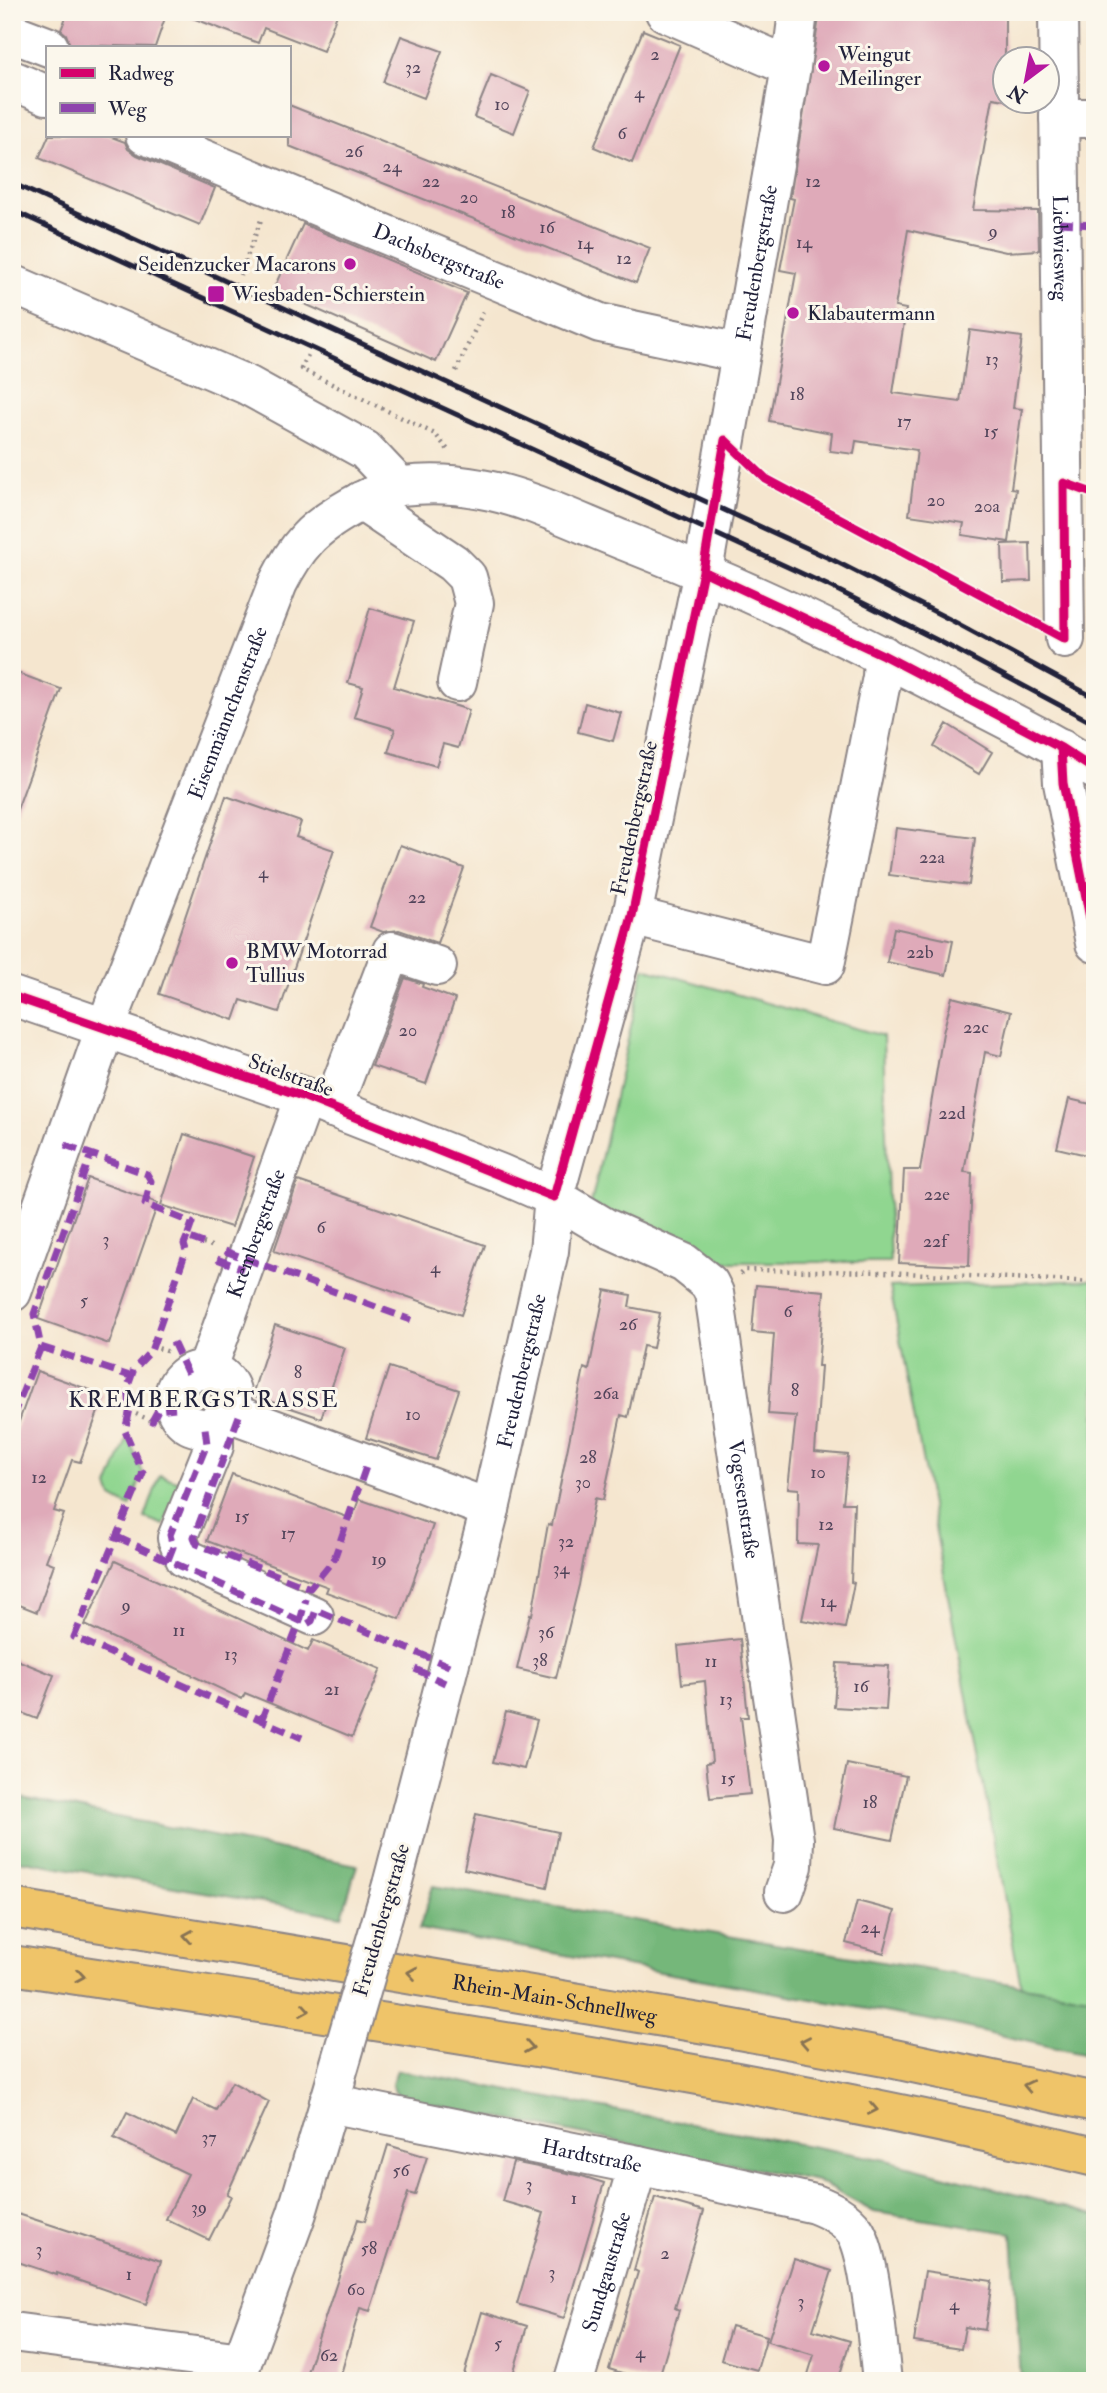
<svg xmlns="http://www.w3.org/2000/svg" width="1107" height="2393" viewBox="0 0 1107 2393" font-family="'IM FELL Double Pica',serif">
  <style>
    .green { fill: #90d690; stroke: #597c66; stroke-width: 2 }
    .forest { fill: #74b77a; stroke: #4b6c5a; stroke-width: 2 }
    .building { fill: #dfaab9 }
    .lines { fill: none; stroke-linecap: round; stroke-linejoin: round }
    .minor-casing { stroke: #8c8485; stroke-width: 42 }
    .highway-casing { stroke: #8c8485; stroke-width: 42 }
    .path { stroke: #8c8485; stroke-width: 4.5; stroke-dasharray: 2 5; stroke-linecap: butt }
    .minor { stroke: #fff; stroke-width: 38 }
    .highway { stroke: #efc469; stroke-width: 38 }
    .rail { stroke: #22223b; stroke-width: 5 }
    .minor-bridge-casing { stroke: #8c8485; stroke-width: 42; stroke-linecap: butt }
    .minor-bridge { stroke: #fff; stroke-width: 38 }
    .quiet { stroke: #8e44ad; stroke-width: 7; stroke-dasharray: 14 7; stroke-linecap: butt }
    .cycleway-casing { stroke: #fbf7ec; stroke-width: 13 }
    .cycleway { stroke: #d6006c; stroke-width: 9 }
    .oneway { stroke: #887352 }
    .poi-dot { fill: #b5179e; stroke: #fbf7ec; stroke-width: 2.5 }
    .labels { text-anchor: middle; stroke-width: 6; stroke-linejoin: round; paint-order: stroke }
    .number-label { font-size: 18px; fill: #51445a }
    .poi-label { font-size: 21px; fill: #22223b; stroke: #fbf7ec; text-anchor: start }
    .street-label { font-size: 21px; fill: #22223b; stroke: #fbf7ec }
    .neighbourhood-label { font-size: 23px; letter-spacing: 2px; fill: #22223b; stroke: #fbf7ec }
  </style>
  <rect width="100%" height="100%" fill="#fbf7ec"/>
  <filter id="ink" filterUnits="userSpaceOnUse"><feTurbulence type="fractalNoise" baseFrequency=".0143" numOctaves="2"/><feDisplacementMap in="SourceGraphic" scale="14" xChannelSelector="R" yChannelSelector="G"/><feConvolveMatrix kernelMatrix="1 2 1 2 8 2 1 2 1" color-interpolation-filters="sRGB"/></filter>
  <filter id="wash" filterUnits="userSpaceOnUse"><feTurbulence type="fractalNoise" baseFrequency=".00686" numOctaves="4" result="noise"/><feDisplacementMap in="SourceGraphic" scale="28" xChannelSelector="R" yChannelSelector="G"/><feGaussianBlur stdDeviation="1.57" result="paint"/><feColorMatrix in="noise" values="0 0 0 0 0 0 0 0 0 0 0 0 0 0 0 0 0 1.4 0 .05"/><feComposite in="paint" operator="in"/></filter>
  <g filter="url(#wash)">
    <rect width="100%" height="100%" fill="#f5e6cf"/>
    <path class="green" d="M644,968L883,1036L890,1262H725L591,1204Z
      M1095,1280V1998L1021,1986L890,1287Z
      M128,1437L143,1473L130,1507L112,1497L108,1487Z
      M160,1475L180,1482L164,1525L145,1518Z"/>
    <path class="forest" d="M12,1796L357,1865L342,1916L12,1859Z
      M433,1886L1095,1998V2057L951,2024L419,1929Z
      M397,2070L886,2160L1095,2215V2381H1021L1012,2233L874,2212L817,2181L409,2100L395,2092L392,2084Z"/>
    <g id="blocks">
      <path class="building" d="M68,12H167L155,47L70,45L66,34L61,30Z
        M182,12H338L323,51L264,28L258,43L182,14Z
        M820,12H1005V100L993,98L973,210L1038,211L1039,250L1006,252L908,230L895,307L906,309L893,393L960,402L970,330L1022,337L1013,408L1022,409L1011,488L1016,489L1009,542L962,535L964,523L909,515L917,450L856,441L854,454L830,451L832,433L769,421L796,273L780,270L794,199L790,198Z
        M643,30L680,45L632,163L594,147Z
        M401,36L442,51L424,98L383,82Z
        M491,75L530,91L514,133L474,117Z
        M289,105L650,248L636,283L289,146Z
        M49,135H106L125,142L128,149L137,155L215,188L200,225L39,158Z
        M303,224L467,293L436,362L273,290Z
        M1030,543L1031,581L1003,582L1002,544Z
        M370,608L414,621L394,687L469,710L458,748L443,744L436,766L388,752L395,729L354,717L363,687L348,683Z
        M12,671L61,689L15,815L12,814Z
        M585,703L621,713L613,741L578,732Z
        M947,724L992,752L979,774L934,747Z
        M226,796L301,822L296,837L334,850L279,1012L241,1000L234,1020L159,994Z
        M896,828L975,838L969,885L889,875Z
        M400,845L464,868L437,943L399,930L383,932L370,927Z
        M894,928L953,941L946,975L887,962Z
        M405,978L423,984L422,987L455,999L426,1084L372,1066Z
        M952,997L1011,1012L1001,1056L985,1052L964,1172L972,1173L969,1266L899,1263L904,1170H920L943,1033Z
        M1069,1099L1095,1105V1157L1057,1148Z
        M184,1134L254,1157L231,1227L161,1205Z
        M88,1178L158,1203L109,1344L38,1319Z
        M298,1181L485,1245L461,1315L274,1251Z
        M756,1285L824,1291L818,1366H821L815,1452L848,1455L843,1503H854L851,1582L854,1583L845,1628L802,1620L818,1545L798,1544L799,1489L788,1488L796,1416L768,1414L774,1334L752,1332Z
        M605,1290L631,1295L629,1307L660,1313L653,1348L643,1346L628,1417L621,1415L603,1500L595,1498L579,1585L556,1678L517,1669L530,1614L532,1615L548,1524L552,1525L584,1368L589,1370Z
        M275,1325L345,1348L321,1418L252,1395Z
        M389,1367L459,1390L436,1460L366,1438Z
        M37,1371L104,1395L80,1462L72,1460L54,1511L64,1514L46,1561L54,1564L37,1612L12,1602V1441Z
        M232,1474L352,1519L359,1499L433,1525L400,1619L326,1592L328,1587L207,1541Z
        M115,1561L308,1651L313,1640L381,1669L352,1737L245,1693L242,1699L85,1625Z
        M740,1639L748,1717H741L750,1794L710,1798L706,1763L712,1762L705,1681L682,1684L678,1646Z
        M12,1658L54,1675L37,1719L12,1709Z
        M837,1663L889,1666L886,1710L834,1707Z
        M506,1712L537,1720L524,1769L493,1762Z
        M847,1764L906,1776L892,1840L834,1828Z
        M476,1814L558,1832L547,1887L464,1869Z
        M857,1901L895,1911L884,1953L846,1943Z
        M232,2082L269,2102L227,2194L231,2196L209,2240L166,2219L188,2174L114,2138L127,2112L176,2136L193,2099L216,2110Z
        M388,2145L427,2157L415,2195L408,2193L370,2311L360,2308L339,2381H304L358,2219L365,2221Z
        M513,2162L582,2176L604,2183L564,2318L517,2304L544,2213L502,2201Z
        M655,2197L704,2211L675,2308L679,2310L658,2381H648L609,2369L638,2272L634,2270Z
        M12,2212L161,2261L146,2304L57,2273V2275L12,2260Z
        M794,2259L832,2271L813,2330L850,2341L838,2381H806L814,2355L768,2341Z
        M925,2271L992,2281L985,2330L965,2327L961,2349L914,2342Z
        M482,2312L527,2326L511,2381H462Z
        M731,2326L767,2336L757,2370L721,2360Z"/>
    </g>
  </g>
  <g filter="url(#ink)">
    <use href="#blocks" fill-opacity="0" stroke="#8c8485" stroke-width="2"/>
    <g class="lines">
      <g class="minor-casing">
        <g id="minor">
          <path d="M665,12L791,67"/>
          <path id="s1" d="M1058,12L1065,639"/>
          <path d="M12,33L49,47"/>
          <path d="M12,80L47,95"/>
          <path d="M1059,118H1095"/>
          <path id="s2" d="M145,135L600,323L740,353"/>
          <path d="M12,284L247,385L365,450L399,486"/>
          <path d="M361,501L453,563L467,577L474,603L457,682"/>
          <path d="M1061,748L1063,783L1095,943"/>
          <path d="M632,916L825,965L882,677L883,655"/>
          <path id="s3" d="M12,996L305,1097L499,1173L554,1197L606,1228L684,1263L709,1283L714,1293L794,1840L793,1866L784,1892"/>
          <path d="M332,1108L392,951L437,966"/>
          <path id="s4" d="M12,1292L105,1029L278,583C286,567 294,553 307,539C324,520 377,489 402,486C428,483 456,484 481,489C528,497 581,524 625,541C735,584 842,634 947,689C997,715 1048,739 1095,770"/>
          <path id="s5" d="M207,1370L305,1097"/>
          <circle cx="203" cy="1399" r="29"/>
          <path d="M228,1412L490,1509"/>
          <path d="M214,1425V1446L177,1538L185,1558L314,1616"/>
          <path id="s6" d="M392,1885L490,1509L549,1251L554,1197L632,916L703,571L791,67L798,12"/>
          <path id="s7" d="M329,2103L638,2165L815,2204C830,2210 845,2217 855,2231C871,2255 878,2348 882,2381"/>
          <path d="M12,2332L242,2362"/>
          <path d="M235,2381L297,2213L336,2080"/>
          <path id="s8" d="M574,2381L638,2165"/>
        </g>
      </g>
      <g class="highway-casing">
        <g id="highway">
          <path id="s9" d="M12,1908L717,2026L885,2057L1095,2102"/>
          <path d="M12,1965C374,2021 738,2072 1095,2157"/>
        </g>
      </g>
      <path class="path" d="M240,275L261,220
        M308,355L301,369L435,434L449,451
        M456,371L484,310
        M756,469L766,479L1033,621
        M203,1243L214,1247
        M740,1274L744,1270L884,1272L1095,1282
        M152,1346L169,1352
        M136,1414L150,1420"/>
      <use href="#minor" class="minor"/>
      <use href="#highway" class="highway"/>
      <path class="rail" d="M12,183L833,560L951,620L1095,698
        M12,210L827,585L943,643L1095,724"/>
      <g class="minor-bridge-casing">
        <path id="minor-bridge" d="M336,2077L392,1885"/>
      </g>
      <use href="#minor-bridge" class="minor-bridge"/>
      <path class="quiet" d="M1059,223L1095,225
        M65,1145L147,1174L151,1181L145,1204L192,1223L187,1237L203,1243
        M187,1237L184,1244L186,1251L151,1351L134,1369L128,1386L130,1409L125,1431L143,1473L74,1637L302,1738
        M225,1251L411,1320
        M217,1259L243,1269
        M173,1342L188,1374
        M41,1347L130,1376
        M239,1416L194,1537L197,1544L310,1588L334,1559L367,1464
        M12,1418L41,1347L34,1314L91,1154
        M150,1420L152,1421L158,1410L175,1408
        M117,1537L307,1624L312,1621L316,1610L449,1666
        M168,1560L173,1547L170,1535L207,1444L205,1428
        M415,1669L445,1683
        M261,1721L300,1621L306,1599"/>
      <g class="cycleway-casing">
        <path id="cycleway" d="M725,440L766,479L1065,639L1064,483L1095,494
          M703,571L883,655L1061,748L1095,770
          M1061,748L1063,783L1095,943
          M12,996L305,1097L554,1197L632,916L703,571L725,440"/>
      </g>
      <use href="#cycleway" class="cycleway"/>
    </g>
    <defs><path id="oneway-chevron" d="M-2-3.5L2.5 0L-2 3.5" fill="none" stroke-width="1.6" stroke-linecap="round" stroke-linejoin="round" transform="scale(1.75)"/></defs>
    <g class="oneway">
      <use href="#oneway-chevron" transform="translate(188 1936) rotate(-171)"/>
      <use href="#oneway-chevron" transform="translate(412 1973) rotate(-171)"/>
      <use href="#oneway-chevron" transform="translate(80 1976) rotate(9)"/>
      <use href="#oneway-chevron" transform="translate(305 2010) rotate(9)"/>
      <use href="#oneway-chevron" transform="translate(805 2042) rotate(-169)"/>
      <use href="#oneway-chevron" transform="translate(529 2047) rotate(10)"/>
      <use href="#oneway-chevron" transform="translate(1028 2086) rotate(-168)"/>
      <use href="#oneway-chevron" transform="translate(873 2109) rotate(11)"/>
    </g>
  </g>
  <g class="poi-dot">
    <circle cx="824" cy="66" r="7"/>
    <circle cx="350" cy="264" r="7"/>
    <rect x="207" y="285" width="18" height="18" rx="3.5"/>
    <circle cx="793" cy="313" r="7"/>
    <circle cx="232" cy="963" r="7"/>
  </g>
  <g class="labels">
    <g class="number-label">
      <text x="655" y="60">2</text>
      <text x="413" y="73">32</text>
      <text x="639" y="98">4</text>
      <text x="502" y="110">10</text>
      <text x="622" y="139">6</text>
      <text x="354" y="157">26</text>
      <text x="392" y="172">24</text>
      <text x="431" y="187">22</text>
      <text x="813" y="187">12</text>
      <text x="469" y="203">20</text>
      <text x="508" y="218">18</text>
      <text x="547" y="233">16</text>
      <text x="993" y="237">9</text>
      <text x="804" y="248">14</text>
      <text x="585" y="249">14</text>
      <text x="624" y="264">12</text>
      <text x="992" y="365">13</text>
      <text x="797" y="400">18</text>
      <text x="904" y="427">17</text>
      <text x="991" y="437">15</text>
      <text x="936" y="506">20</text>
      <text x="987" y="512">20a</text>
      <text x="932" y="863">22a</text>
      <text x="263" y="878">4</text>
      <text x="417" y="903">22</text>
      <text x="920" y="958">22b</text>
      <text x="976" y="1033">22c</text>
      <text x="408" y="1036">20</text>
      <text x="952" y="1119">22d</text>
      <text x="937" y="1200">22e</text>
      <text x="321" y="1233">6</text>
      <text x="106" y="1245">3</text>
      <text x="935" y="1247">22f</text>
      <text x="435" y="1273">4</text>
      <text x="84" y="1306">5</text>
      <text x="788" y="1317">6</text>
      <text x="628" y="1330">26</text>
      <text x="298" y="1378">8</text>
      <text x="795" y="1396">8</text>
      <text x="606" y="1399">26a</text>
      <text x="413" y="1420">10</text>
      <text x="588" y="1463">28</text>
      <text x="818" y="1478">10</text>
      <text x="39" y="1483">12</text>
      <text x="583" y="1488">30</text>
      <text x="242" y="1522">15</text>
      <text x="826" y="1530">12</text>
      <text x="288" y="1539">17</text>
      <text x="566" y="1547">32</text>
      <text x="379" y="1565">19</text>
      <text x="561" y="1574">34</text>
      <text x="828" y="1607">14</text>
      <text x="126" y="1611">9</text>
      <text x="179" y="1636">11</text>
      <text x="546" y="1638">36</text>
      <text x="231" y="1660">13</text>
      <text x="540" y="1666">38</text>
      <text x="711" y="1667">11</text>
      <text x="861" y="1692">16</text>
      <text x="332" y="1695">21</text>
      <text x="726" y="1705">13</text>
      <text x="728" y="1784">15</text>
      <text x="870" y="1808">18</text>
      <text x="870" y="1933">24</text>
      <text x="209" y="2143">37</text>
      <text x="401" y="2176">56</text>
      <text x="529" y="2190">3</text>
      <text x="574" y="2204">1</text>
      <text x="199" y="2213">39</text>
      <text x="369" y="2254">58</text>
      <text x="39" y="2255">3</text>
      <text x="665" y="2259">2</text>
      <text x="552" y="2278">3</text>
      <text x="129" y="2280">1</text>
      <text x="356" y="2295">60</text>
      <text x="801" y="2307">3</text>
      <text x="954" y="2310">4</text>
      <text x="498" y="2349">5</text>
      <text x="640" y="2358">4</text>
      <text x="329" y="2361">62</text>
    </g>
    <g class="poi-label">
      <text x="838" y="61">Weingut<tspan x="838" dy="24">Meilinger</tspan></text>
      <text x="336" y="271" text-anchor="end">Seidenzucker Macarons</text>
      <text x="232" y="301">Wiesbaden-Schierstein</text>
      <text x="807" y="320">Klabautermann</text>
      <text x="246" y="958">BMW Motorrad<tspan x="246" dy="24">Tullius</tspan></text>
    </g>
    <g class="street-label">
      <text dy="7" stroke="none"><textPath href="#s1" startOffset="236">Liebwiesweg</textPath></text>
      <text dy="7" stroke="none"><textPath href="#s2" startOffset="318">Dachsbergstraße</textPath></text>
      <text dy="7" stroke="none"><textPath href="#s6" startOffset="1664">Freudenbergstraße</textPath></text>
      <text dy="7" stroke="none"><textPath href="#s4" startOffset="618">Eisenmännchenstraße</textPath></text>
      <text transform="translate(634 818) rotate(-78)" y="7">Freudenbergstraße</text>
      <text transform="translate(291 1075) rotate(20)" y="7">Stielstraße</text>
      <text dy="7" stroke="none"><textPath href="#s5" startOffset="145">Krembergstraße</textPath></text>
      <text dy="7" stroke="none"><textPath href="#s6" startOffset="530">Freudenbergstraße</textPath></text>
      <text dy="7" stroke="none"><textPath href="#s3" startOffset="976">Vogesenstraße</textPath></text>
      <text transform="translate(381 1920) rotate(-74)" y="7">Freudenbergstraße</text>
      <text dy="7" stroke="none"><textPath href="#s9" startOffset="550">Rhein-Main-Schnellweg</textPath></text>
      <text dy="7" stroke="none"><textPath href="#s7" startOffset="268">Hardtstraße</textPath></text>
      <text dy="7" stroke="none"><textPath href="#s8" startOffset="114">Sundgaustraße</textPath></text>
    </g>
    <g class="neighbourhood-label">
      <text x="204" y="1407">KREMBERGSTRASSE</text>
    </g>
  </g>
  <rect width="1107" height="2393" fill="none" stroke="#fbf7ec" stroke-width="42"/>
  <rect x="46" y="46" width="245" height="91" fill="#fbf7ec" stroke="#a4a2a5" stroke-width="2"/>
  <rect x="60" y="68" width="35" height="10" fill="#d6006c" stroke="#a4a2a5" stroke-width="2"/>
  <text x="108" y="80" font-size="21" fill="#22223b">Radweg</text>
  <rect x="60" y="103" width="35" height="10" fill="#8e44ad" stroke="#a4a2a5" stroke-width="2"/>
  <text x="108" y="116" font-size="21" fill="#22223b">Weg</text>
  <g transform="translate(1026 80) rotate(212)"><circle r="33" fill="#fbf7ec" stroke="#a4a2a5" stroke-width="2"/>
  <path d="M0-5L12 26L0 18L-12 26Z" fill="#b5179e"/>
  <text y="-10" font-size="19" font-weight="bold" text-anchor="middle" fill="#22223b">N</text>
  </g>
</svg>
